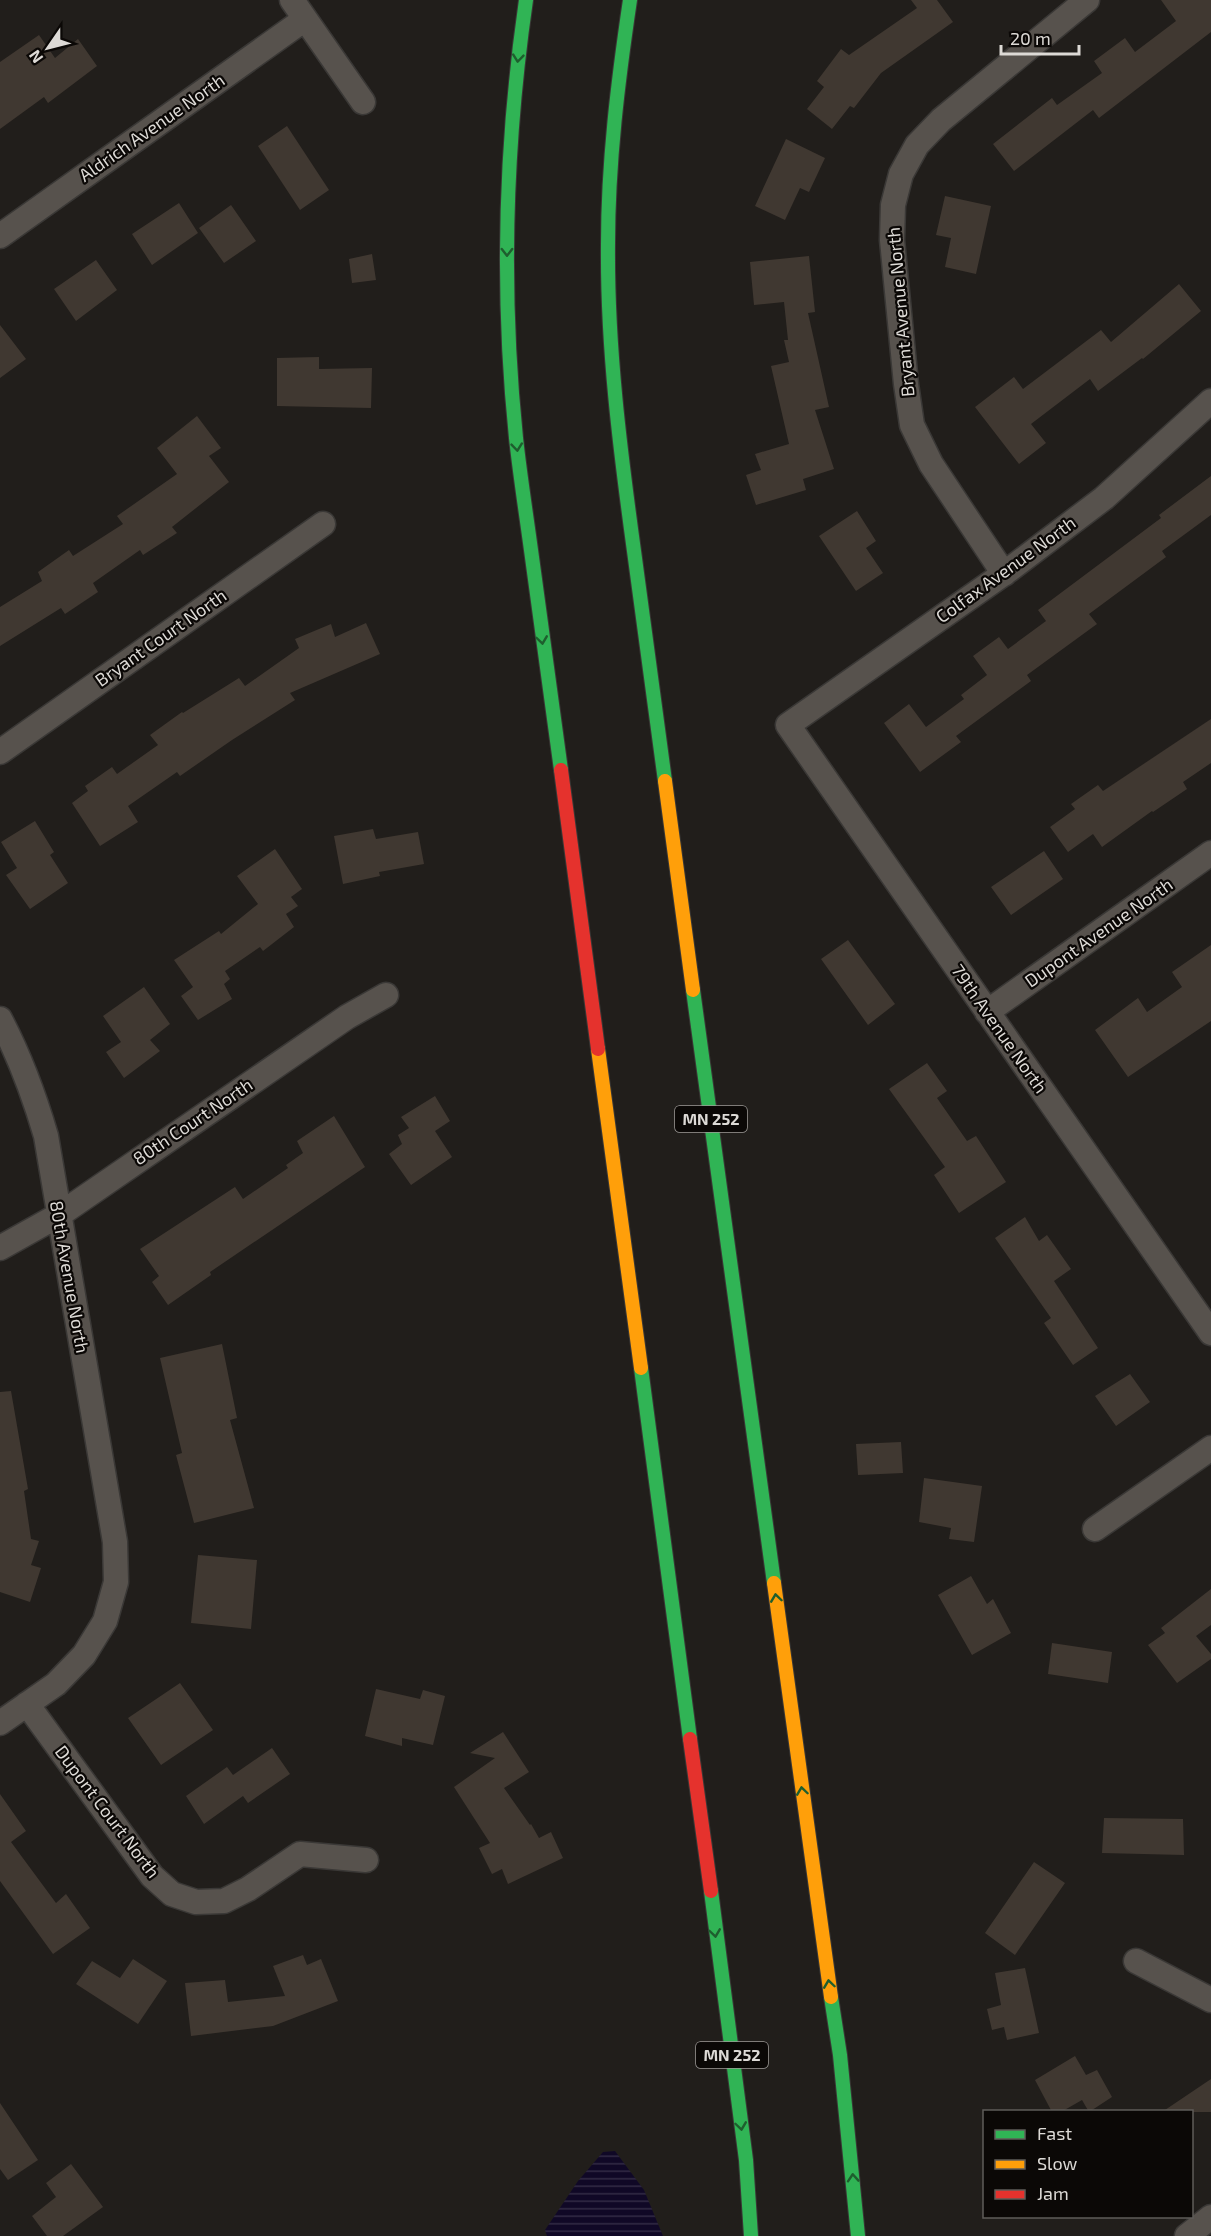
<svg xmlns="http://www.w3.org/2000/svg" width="1211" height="2236" viewBox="0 0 1211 2236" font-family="'Exo 2',sans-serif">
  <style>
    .water { fill: url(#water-rules) }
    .building { fill: #403831 }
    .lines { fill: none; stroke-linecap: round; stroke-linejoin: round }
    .street-casing { stroke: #3a3836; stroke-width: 27 }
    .fast-casing { stroke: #3a3836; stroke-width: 16 }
    .slow-casing { stroke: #3a3836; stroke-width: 16 }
    .jam-casing { stroke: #3a3836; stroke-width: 16 }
    .street { stroke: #57524d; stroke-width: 24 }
    .fast { stroke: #30b455; stroke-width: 14 }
    .slow { stroke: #ff9f0a; stroke-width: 14 }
    .jam { stroke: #e5322d; stroke-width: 14 }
    .oneway { stroke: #1e5e2e }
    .labels { text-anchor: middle; stroke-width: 4.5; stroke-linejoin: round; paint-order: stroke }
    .shield { fill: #0b0806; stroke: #9e9b98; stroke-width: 1.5 }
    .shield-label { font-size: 16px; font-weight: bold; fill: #dddad6 }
    .street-label { font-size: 18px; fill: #dddad6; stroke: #0b0806 }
  </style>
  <defs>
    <pattern id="water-rules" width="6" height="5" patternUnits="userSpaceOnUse" patternTransform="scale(1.5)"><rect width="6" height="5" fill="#100826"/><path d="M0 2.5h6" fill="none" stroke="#322b45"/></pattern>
  </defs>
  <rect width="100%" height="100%" fill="#211e1b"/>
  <path class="water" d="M615,2151L644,2190L663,2236H547L545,2230L578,2181L603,2152Z"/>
  <path class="building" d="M911,0H937L953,22L881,73L854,108L850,106L832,129L807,109L824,87L817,81L841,49L849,55L917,8Z
    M1161,0H1211V32L1099,118L1093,110L1014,171L993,144L1052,98L1057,105L1102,73L1094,61L1125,38L1135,52L1176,21Z
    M39,35L55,58L78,39L97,66L48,103L44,97L0,129V62Z
    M287,126L329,190L300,210L258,146Z
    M786,139L825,158L809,192L800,188L785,220L755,206Z
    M945,196L991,206L976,274L945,267L951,238L936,235Z
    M179,203L198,233L152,265L132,234Z
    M231,205L256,241L224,263L199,228Z
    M372,254L376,280L352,283L349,259Z
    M809,256L815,312L808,313L829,407L815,410L834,469L803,479L806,490L756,505L746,475L761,470L755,454L789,444L771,366L789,362L784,340H788L784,302L754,305L750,262Z
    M96,260L117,290L76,321L54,289Z
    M1179,284L1201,311L1143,359L1142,358L1098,391L1090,379L1031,424L1046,443L1019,464L975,407L1014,377L1023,389L1101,330L1111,342Z
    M0,325L26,359L0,378Z
    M319,357V369L372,368L371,408L277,406V358Z
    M197,416L221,448L209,456L229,482L172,527L177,533L143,555L140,550L93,583L98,592L65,614L61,608L0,646V607L42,581L38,572L69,550L73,556L123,524L117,516L177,474L157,448Z
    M1211,476V515L1162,551L1166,557L1089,614L1097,624L1027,675L1031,681L956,736L961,742L920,772L884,723L909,704L926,727L964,699L961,695L987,675L973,656L999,637L1008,649L1046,621L1038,610L1161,518L1159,515Z
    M857,511L876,541L866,548L883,573L856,591L819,536Z
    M366,623L380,654L290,693L295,700L232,740L180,776L177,772L128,806L138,822L100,846L72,803L88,791L85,786L112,767L117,774L158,745L150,735L182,712L183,713L239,678L245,686L299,648L295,639L331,624L335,637Z
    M1211,719V763L1183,782L1187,789L1153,812L1152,811L1102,847L1093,834L1068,852L1050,827L1075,809L1071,804L1098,785L1103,791Z
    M35,821L54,852L50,855L68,883L30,909L6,875L17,868L1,842Z
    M373,829L376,839L418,832L424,864L379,872L380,876L343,884L334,836Z
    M275,849L302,889L291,897L298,906L286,914L294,927L263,951L260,947L225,971L230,979L224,984L232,999L198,1020L181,996L193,987L174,960L219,931L221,934L258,904L237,876Z
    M1044,851L1063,879L1011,915L991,887Z
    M848,940L895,1004L868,1025L821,959Z
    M1211,945V1021L1128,1077L1095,1030L1138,998L1147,1012L1182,987L1172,972Z
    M144,987L170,1024L150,1040L160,1051L124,1078L106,1052L121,1042L103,1016Z
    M927,1063L947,1091L937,1098L967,1141L976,1136L1006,1182L959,1213L934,1175L945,1167L889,1089Z
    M435,1096L450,1121L435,1131L452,1157L411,1185L389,1154L402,1144L398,1135L409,1128L401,1117Z
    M334,1116L365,1167L210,1272L211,1275L168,1305L152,1282L159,1276L140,1249L235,1187L243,1199L288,1168L286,1165L303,1153L297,1141Z
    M1025,1217L1039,1241L1047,1235L1071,1269L1054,1281L1098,1348L1073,1365L1044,1323L1051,1318L995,1238Z
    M222,1344L237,1418L230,1420L254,1508L194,1523L176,1455L182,1453L160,1358Z
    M1130,1374L1150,1402L1116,1426L1095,1396Z
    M11,1391L28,1489L24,1491L31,1539L39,1541L31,1565L41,1568L30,1602L0,1592V1392Z
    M901,1442L903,1473L858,1475L856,1444Z
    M924,1478L982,1486L974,1542L949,1539L951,1528L919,1522Z
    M198,1555L257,1560L251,1629L191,1623Z
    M971,1576L987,1604L993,1599L1011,1633L972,1655L938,1595Z
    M1211,1589V1625L1196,1636L1211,1654V1659L1177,1683L1148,1645L1165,1633L1161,1628Z
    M1052,1643L1112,1652L1108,1683L1048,1674Z
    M180,1683L213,1730L161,1765L128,1718Z
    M376,1689L420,1699L423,1690L445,1696L433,1745L402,1738V1746L365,1736Z
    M503,1732L529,1772L504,1788L530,1825L531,1824L539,1838L551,1832L563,1858L508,1884L502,1869L492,1874L479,1848L490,1843L454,1787L495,1758L470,1753Z
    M272,1748L290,1774L248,1803L243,1796L204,1824L186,1796L227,1767L233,1775Z
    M0,1794L26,1831L11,1842L56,1903L66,1894L90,1928L53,1954L0,1881Z
    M1104,1818L1183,1819L1184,1855L1102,1853Z
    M1034,1862L1065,1883L1015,1955L985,1933Z
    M303,1955L307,1965L321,1959L338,2001L273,2026L191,2036L185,1983L225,1980L228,2002L285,1996L273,1966Z
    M133,1959L167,1981L138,2024L76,1984L92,1961L120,1978Z
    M1025,1968L1039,2033L1007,2040L1004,2027L992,2030L987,2009L1001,2005L995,1973Z
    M1075,2056L1086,2075L1097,2070L1112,2097L1089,2112L1082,2100L1061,2112H1052L1035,2080Z
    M1211,2079V2112H1162Z
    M0,2103L38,2160L8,2180L0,2169Z
    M71,2164L103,2207L63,2236H47L32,2216L56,2197L46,2183Z"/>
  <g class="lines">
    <g class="street-casing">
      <path id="street" d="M292,0L363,102
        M0,236L305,19
        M1211,401L1104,498L1009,570L788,725L1211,1333
        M1004,574L931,464L912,425L906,384L892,240L893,205L901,174L917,145L941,120L1087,0
        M0,752L323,524
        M987,1012L1211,853
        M0,1019C20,1057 34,1095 46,1136L115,1542L116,1582L105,1621L84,1655L56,1684L0,1723
        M0,1248L59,1215L347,1017L386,995
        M1095,1529L1211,1448
        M27,1704L152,1876L172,1894L196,1902L224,1901L248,1889L300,1854L366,1860
        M1136,1961L1211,2000
        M1187,2236L1211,2217"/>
    </g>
    <g class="fast-casing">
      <path id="fast" d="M526,0C505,145 501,292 516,438C520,475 526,513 531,550C541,624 551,697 561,770
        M630,0C618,81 608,162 608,244C607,347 620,449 634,551C644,628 655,704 665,781
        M693,990L774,1583
        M641,1368L690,1739
        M711,1891L746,2160L751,2236
        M831,1997L840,2055L858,2236"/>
    </g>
    <g class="slow-casing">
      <path id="slow" d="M665,781L693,990
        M598,1049L641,1368
        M774,1583L831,1997"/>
    </g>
    <g class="jam-casing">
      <path id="jam" d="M561,770L598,1049
        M690,1739L711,1891"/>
    </g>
    <use href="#street" class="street"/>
    <use href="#fast" class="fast"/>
    <use href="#slow" class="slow"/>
    <use href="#jam" class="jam"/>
  </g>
  <defs><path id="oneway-chevron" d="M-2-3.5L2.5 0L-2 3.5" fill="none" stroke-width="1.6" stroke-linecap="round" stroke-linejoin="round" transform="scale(1.5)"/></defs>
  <g class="oneway">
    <use href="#oneway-chevron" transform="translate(518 58) rotate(96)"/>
    <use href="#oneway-chevron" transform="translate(507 252) rotate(90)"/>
    <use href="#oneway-chevron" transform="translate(517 447) rotate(84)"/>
    <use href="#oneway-chevron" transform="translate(542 640) rotate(82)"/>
    <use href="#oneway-chevron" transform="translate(776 1598) rotate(-98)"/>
    <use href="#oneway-chevron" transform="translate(802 1791) rotate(-98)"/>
    <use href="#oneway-chevron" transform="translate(715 1933) rotate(82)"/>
    <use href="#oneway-chevron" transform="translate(829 1984) rotate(-98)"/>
    <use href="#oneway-chevron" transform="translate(741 2126) rotate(82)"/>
    <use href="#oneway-chevron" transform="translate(853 2178) rotate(-94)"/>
  </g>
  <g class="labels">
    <g class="shield">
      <rect x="675" y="1106" width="72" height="26" rx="4.5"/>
      <rect x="696" y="2042" width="72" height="26" rx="4.5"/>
    </g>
    <g class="shield-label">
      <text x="711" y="1125">MN 252</text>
      <text x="732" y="2061">MN 252</text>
    </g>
    <g class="street-label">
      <text transform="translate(152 128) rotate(-35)" y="6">Aldrich Avenue North</text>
      <text transform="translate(901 312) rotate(-95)" y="6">Bryant Avenue North</text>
      <text transform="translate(1006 570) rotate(-36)" y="6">Colfax Avenue North</text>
      <text transform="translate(161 638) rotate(-35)" y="6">Bryant Court North</text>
      <text transform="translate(1099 933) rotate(-35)" y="6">Dupont Avenue North</text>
      <text transform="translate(999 1029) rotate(55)" y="6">79th Avenue North</text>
      <text transform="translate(193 1122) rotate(-34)" y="6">80th Court North</text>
      <text transform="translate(69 1277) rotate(80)" y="6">80th Avenue North</text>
      <text transform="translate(107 1812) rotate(53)" y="6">Dupont Court North</text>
    </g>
  </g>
  <rect x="983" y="2110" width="210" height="108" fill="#0b0806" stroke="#5f5c59" stroke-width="1.5"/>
  <rect x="995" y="2130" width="30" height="9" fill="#30b455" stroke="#5f5c59" stroke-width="1.5"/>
  <text x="1037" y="2140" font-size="18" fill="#dddad6">Fast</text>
  <rect x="995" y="2160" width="30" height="9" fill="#ff9f0a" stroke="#5f5c59" stroke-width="1.5"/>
  <text x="1037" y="2170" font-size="18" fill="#dddad6">Slow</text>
  <rect x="995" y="2190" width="30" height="9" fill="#e5322d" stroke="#5f5c59" stroke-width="1.5"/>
  <text x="1037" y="2200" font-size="18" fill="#dddad6">Jam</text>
  <g transform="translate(48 48) rotate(235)" stroke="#0b0806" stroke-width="4.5" paint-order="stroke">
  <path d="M0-4.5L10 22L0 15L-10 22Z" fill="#dddad6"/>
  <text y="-9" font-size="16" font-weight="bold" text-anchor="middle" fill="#dddad6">N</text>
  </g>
  <path d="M1001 45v9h78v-9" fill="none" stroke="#dddad6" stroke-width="3"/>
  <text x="1010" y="45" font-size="18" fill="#dddad6" stroke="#0b0806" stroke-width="4.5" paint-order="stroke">20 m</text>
</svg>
